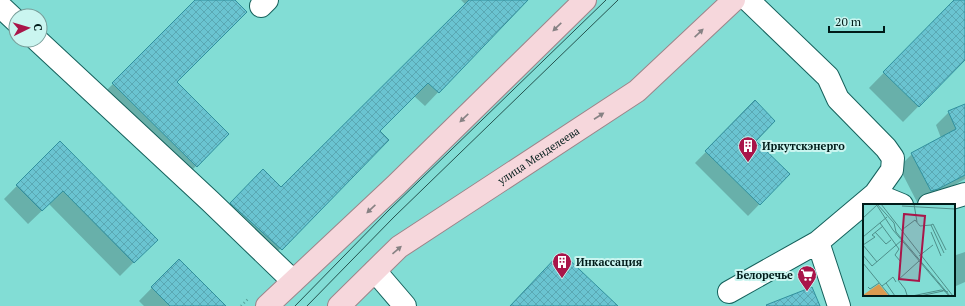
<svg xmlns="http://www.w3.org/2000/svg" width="965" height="306" viewBox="0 0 965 306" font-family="'PT Serif',serif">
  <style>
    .shadow { fill: #0003 }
    .building { fill: url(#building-cross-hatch); stroke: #31909d }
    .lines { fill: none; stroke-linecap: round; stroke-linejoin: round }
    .minor-casing { stroke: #15615c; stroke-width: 24 }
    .major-casing { stroke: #9c8489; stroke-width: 24 }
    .path { stroke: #59a09a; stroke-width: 2.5; stroke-dasharray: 1 3; stroke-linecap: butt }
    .minor { stroke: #fff; stroke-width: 22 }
    .major { stroke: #f6d7dc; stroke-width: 22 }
    .tram { stroke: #25534f; stroke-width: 1 }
    .oneway { fill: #878284 }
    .labels { text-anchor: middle; stroke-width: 4; stroke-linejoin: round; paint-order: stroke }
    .poi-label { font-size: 11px; font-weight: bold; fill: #001b19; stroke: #caf5f0; text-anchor: start }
    .street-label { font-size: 11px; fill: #001b19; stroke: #caf5f0 }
    .inset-road { fill: none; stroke: #4e8f8a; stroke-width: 1 }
    .view { fill: #a91549; fill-opacity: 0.15; stroke: #a91549; stroke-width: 2 }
    .inset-edge { fill: none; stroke: #001b19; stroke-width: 2 }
  </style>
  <defs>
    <pattern id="building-cross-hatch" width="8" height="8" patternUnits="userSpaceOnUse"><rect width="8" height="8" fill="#6ac4d1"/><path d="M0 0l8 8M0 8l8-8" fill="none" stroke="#5aa8b3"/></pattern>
  </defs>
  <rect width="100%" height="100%" fill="#82ddd5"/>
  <path class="shadow" d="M196,0H233L175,82L228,134L183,179L100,97Z
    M461,0H526L425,106L414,96L379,131L388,140L267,262L217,217L250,184L281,188L466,5Z
    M955,0H965V59L903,122L869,88Z
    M755,102V141L789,174L748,216L695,163Z
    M965,105V179L924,202L918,204L899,167L912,154L941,138L936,125L949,112Z
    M60,142L156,240L120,276L49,204L28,224L4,199Z
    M965,252V282L956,286L954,280V257L956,255Z
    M179,260L220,306H144L139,301Z"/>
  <path class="building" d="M195,0H235L247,12L177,82L229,134L197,167L112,83Z
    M469,0H528L439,93L428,83L380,131L389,140L282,250L230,203L263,169L281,187Z
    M954,0H965V60L919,107L883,72Z
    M755,100L775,121L756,141L790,174L760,205L705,151Z
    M965,104V175L938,189L931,191L911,153L956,129L948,111Z
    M60,141L158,240L134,263L63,191L42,211L16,185Z
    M561,252L618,306H510Z
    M179,259L226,306H170L151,287Z
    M812,287L820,306H767L766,305Z"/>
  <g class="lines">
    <g class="minor-casing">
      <path id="minor" d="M748,0L828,77L838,99L886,148L893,158L892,170L875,194L818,242L839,306
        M0,6L16,21
        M261,6L267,0
        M37,40L210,201L293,281
        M875,194L902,205
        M929,205L965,194
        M375,271L405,306
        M729,292L818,242"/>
    </g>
    <g class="major-casing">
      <g id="major">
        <path d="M267,306L396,185L585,0"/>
        <path id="s1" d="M339,306L399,247L637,91L734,0"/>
      </g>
    </g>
    <path class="path" d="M241,306L248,299"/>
    <use href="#minor" class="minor"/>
    <use href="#major" class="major"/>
    <path class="tram" d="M295,306L388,211L606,0
      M307,306L394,217L618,0"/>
  </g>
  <defs><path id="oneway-solid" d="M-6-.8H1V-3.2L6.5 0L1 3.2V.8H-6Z"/></defs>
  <g class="oneway">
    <use href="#oneway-solid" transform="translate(557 27) rotate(136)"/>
    <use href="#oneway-solid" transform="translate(699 33) rotate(-43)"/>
    <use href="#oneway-solid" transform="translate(599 116) rotate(-33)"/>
    <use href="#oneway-solid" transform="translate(464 118) rotate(136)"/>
    <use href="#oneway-solid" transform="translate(371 209) rotate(137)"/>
    <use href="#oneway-solid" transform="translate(397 250) rotate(-41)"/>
  </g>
  <defs>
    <g id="building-pin" transform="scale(1)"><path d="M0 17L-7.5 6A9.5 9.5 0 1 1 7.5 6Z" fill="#a91549" stroke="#caf5f0"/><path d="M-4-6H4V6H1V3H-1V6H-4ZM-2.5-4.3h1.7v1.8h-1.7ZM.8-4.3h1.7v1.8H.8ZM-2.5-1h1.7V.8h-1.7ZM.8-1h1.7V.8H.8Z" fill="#fff"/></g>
    <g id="supermarket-pin" transform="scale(1)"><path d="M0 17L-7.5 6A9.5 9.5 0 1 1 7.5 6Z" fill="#a91549" stroke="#caf5f0"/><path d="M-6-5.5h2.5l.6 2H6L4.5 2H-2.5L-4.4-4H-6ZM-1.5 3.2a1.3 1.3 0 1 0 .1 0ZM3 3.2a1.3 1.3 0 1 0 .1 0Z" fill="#fff"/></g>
  </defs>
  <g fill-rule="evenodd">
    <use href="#building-pin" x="748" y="146"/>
    <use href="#building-pin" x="562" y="262"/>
    <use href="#supermarket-pin" x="807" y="275"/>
  </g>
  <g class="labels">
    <g class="poi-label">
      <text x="762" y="150">Иркутскэнерго</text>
      <text x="576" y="266">Инкассация</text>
      <text x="793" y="279" text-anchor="end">Белоречье</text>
    </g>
    <g class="street-label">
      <text dy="4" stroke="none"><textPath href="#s1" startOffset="251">улица Менделеева</textPath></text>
    </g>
  </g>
  <g transform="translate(863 204)">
    <rect width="92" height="92" fill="#82ddd5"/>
    <path d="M16,80L26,92H0V91Z" fill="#da9b51"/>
    <path class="inset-road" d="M13,0L30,26L86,92M14,0L31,19L33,28L87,92M18,0L90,92M51,0L54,18M39,2L92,5M0,14L14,1M17,19L36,45L32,51L38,58M68,21L70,20L83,46M40,25L52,16L57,22L68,21L81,49M12,28L23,40L28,36M68,28L78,52M0,33L24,13M0,41L12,33L9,31L20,22M0,41L14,58M0,51L9,62L39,36M56,52L70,41M0,59L27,92M23,79L30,73L33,78M19,82L23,79L32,92M5,83L7,85L16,79M41,92L44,91L42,85L35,76L56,57M49,92L78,86L85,88M57,92L80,87"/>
    <path class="view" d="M41,10L62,12L56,77L36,75Z"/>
    <rect width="92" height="92" class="inset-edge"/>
  </g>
  <g transform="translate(28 28) rotate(85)"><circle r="19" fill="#caf5f0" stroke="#799e9a"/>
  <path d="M0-3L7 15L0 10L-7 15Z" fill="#a91549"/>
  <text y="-6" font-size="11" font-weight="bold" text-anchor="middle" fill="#001b19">С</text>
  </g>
  <path d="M829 26v6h55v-6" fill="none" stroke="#001b19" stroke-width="2"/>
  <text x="835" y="26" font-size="12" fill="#001b19" stroke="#caf5f0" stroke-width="3" paint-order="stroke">20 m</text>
</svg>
